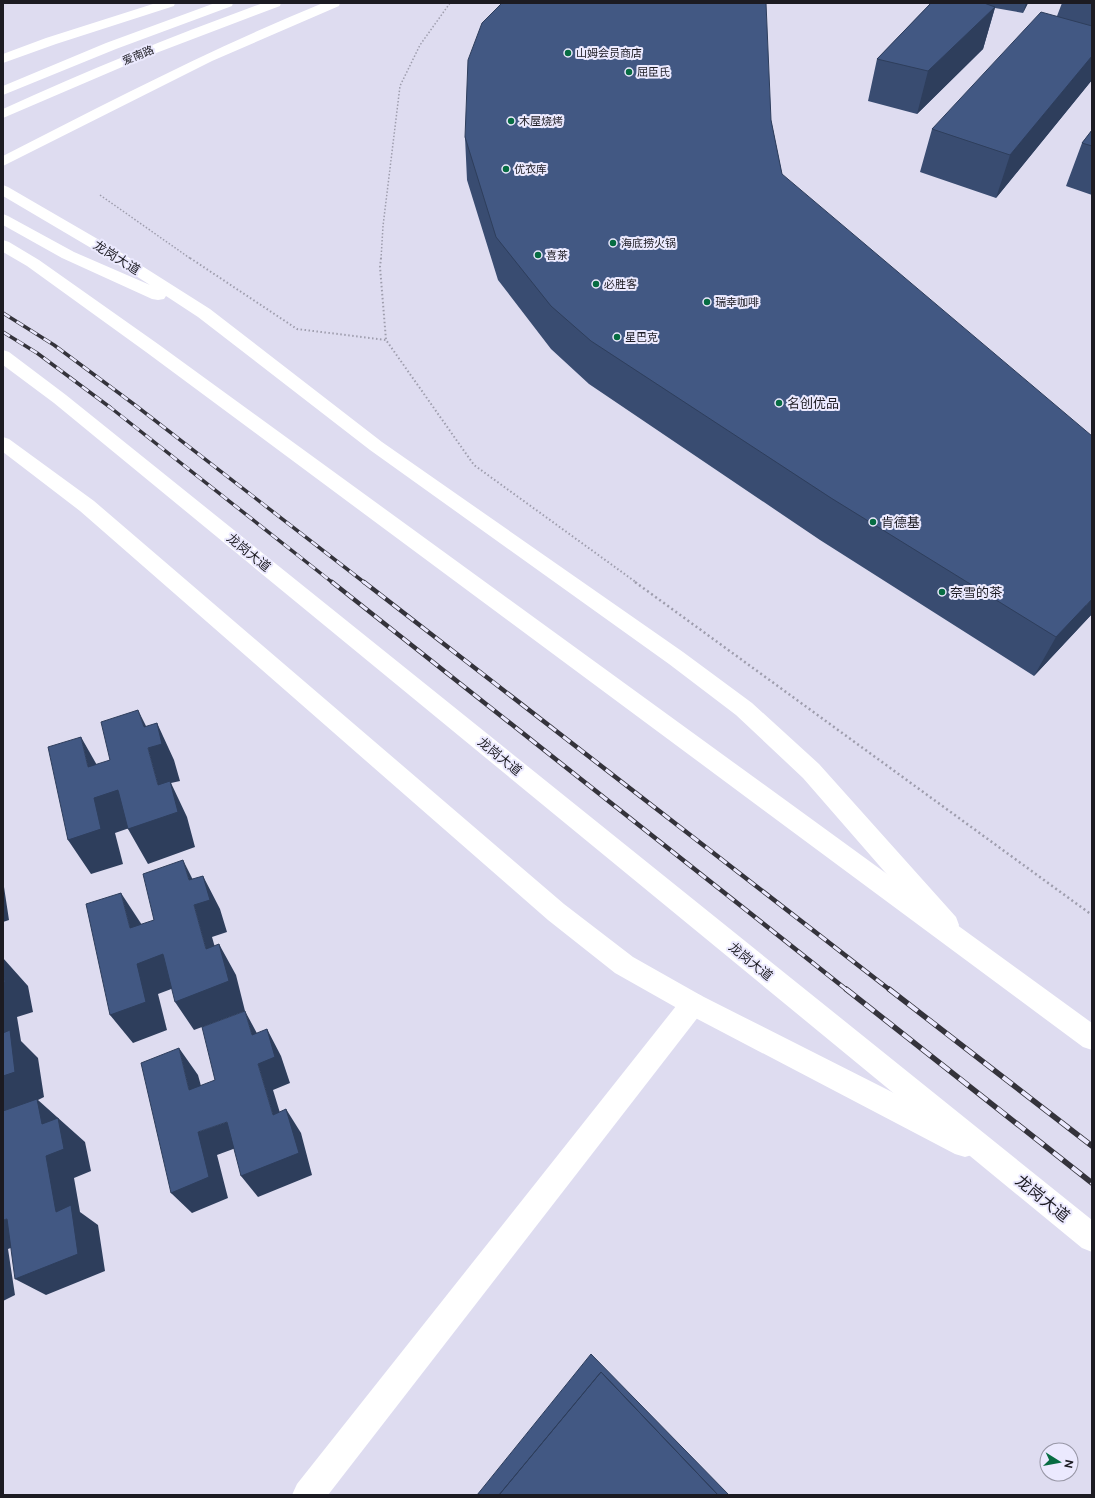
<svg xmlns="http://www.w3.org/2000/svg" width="1095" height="1498" viewBox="0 0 1095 1498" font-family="'Public Sans','Noto Sans SC',sans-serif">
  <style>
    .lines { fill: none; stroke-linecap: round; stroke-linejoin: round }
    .path-far2 { stroke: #9e9dad; stroke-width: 1.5; stroke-dasharray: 1.5 2; stroke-linecap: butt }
    .path-far1 { stroke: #9e9dad; stroke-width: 2; stroke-dasharray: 1.5 2.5; stroke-linecap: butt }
    .path { stroke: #9e9dad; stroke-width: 2.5; stroke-dasharray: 2 3; stroke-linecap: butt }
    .street { fill: #fff; fill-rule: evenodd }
    .secondary { fill: #fff; fill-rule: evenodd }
    .primary { fill: #fff; fill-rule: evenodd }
    .highway { fill: #fff; fill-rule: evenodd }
    .rail-far2-casing { stroke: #34333b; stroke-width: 3.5 }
    .rail-far1-casing { stroke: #34333b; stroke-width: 4.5 }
    .rail-casing { stroke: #34333b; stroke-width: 5.5 }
    .rail-far2 { stroke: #ebe9fe; stroke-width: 2.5; stroke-dasharray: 8; stroke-linecap: butt }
    .rail-far1 { stroke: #ebe9fe; stroke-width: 3; stroke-dasharray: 9; stroke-linecap: butt }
    .rail { stroke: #ebe9fe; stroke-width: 4; stroke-dasharray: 12; stroke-linecap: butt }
    .wall { fill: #394c71 }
    .shaded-wall { fill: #2e3e5c }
    .building { fill: #425883; stroke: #2e3e5c }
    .poi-dot { fill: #076c42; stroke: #ebe9fe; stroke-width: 1.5 }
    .labels { text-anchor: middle; stroke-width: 4; stroke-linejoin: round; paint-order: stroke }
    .far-poi-label { font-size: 11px; fill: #1c1b22; stroke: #ebe9fe; text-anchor: start }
    .far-street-label { font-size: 11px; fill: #1c1b22; stroke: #ebe9fe }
    .street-label { font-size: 13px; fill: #1c1b22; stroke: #ebe9fe }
    .poi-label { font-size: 13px; fill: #1c1b22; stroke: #ebe9fe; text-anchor: start }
    .near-street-label { font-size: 16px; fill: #1c1b22; stroke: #ebe9fe }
  </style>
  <rect width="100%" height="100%" fill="#dedcf0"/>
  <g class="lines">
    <path class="path-far2" d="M100,195L191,259
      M381,259L383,226L400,86L420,45L450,3"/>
    <path class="path-far1" d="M190,258L297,329L386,340
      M381,258L380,267L386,340L474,465L637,583"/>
    <path class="path" d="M635,582L1092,915"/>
    <path class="street" d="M693,992L702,996L706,1004L702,1012L328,1495H292L297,1484L684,996Z"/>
    <path class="secondary" d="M156,3H175L174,6L56,44L3,63V54L46,38Z
      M215,3H233L232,6L116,49L3,95V86L106,43Z
      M263,3H281L280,6L143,58L3,118V109C88,70 175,35 263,3Z
      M323,3H340L339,6L212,61L3,166V156C108,102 213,48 323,3Z"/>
    <path class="primary" d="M3,185L8,187L120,252L210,309L382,442L683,652L752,703L819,764L956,917L959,925L956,933L947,936L938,933L803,778L736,715L669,664L370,450L198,317L166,296L164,299L158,300L152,299L62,258L3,225V214L8,216L74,252L150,285L108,258L3,196Z
      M3,437L9,439L94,501L564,904L633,957L702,996L975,1134L978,1144L975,1154L965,1157L955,1154L684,1012L615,973L548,920L80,511L3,452Z"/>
    <path class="highway" d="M3,240L9,242L39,260L158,344L1092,1023V1050L1083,1047L146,352L27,266L3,252Z
      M3,350L9,352L66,395L1092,1220V1252L1082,1248L54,403L3,365Z"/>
    <g class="rail-far2-casing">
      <path id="rail-far2" d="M3,313L54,345L135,405L365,583
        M3,332L37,353L111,408L333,583"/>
    </g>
    <g class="rail-far1-casing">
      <path id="rail-far1" d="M332,582L847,990
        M364,582L890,990"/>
    </g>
    <g class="rail-casing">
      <path id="rail" d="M846,989L1092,1183
        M889,989L1092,1146"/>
    </g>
    <use href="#rail-far2" class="rail-far2"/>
    <use href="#rail-far1" class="rail-far1"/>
    <use href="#rail" class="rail"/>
  </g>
  <path class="wall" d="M931,3H1028L1023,13L995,8L983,49L917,114L868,101L877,59Z
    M1062,3H1092V80L996,198L920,172L932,129L1057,16Z
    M771,120L782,174L1092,614L1034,676L820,540L589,384L551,349L498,280L467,180L465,137Z
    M1092,130V195L1066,186L1082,143Z"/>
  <path class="shaded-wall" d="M1026,3H1028L1023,13Z
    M995,7L983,49L917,114L928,71Z
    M1092,56V80L996,198L1010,155Z
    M1092,599V614L1034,676L1056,637Z
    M138,710L156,746L157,723L174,760L180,781L171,783L187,817L195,847L148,864L128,829L158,785L148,748L144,727Z
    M81,737L102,774L118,790L138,825L115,833L123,864L91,874L68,840L88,767Z
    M183,860L200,894L203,876L220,909L227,932L212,937L224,979L206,949L194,905L189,880Z
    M3,885L4,887L9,920L3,922Z
    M121,893L142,925L163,954L182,985L158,994L167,1030L133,1043L110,1015L137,964L130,928Z
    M219,944L236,975L245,1011L260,1039L267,1029L281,1056L290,1083L273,1090L288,1139L273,1115L258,1064L252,1035L245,1011L194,1030L175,1002Z
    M3,958L28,986L33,1012L17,1017L21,1041L38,1058L44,1097L38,1100L85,1142L91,1171L74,1178L80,1212L98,1225L105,1271L46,1295L15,1279L56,1212L3,1113Z
    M179,1048L198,1075L209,1115L189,1090Z
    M286,1109L301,1133L312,1175L258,1197L241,1176Z
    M227,1122L244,1145L217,1155L228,1198L192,1213L171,1193L198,1132Z
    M7,1219L37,1238L8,1249L15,1295L3,1301V1220Z"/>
  <path class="building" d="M502,3H766L771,120L782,174L1092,436V599L1056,637L831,498L591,341L551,306L496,237L465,137L468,60L482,23Z
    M931,3H984L995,7L928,71L877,59Z
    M1041,12L1092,26V56L1010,155L932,129Z
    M1092,130V146L1082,143Z
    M138,710L144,727L157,723L162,744L148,748L158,785L170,781L178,812L128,829L118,790L94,798L101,829L68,840L48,747L81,737L88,767L110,760L101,722Z
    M183,860L189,880L203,876L210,900L194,905L206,949L219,944L229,981L175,1002L163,954L137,964L146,1002L110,1015L86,904L121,893L130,928L154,920L143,874Z
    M3,971L5,982L3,983Z
    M245,1011L252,1035L267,1029L275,1057L258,1064L273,1115L286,1109L299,1153L241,1176L227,1122L198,1132L209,1177L171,1193L141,1063L179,1048L189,1090L215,1080L202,1027Z
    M10,1030L15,1072L3,1076V1033Z
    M37,1099L42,1124L58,1118L64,1149L46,1156L56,1212L71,1205L78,1254L15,1279L7,1219L3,1220V1111Z
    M591,1354L729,1495H718L601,1372L499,1495H477Z
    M601,1372L718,1495H499Z"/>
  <g class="poi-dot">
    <circle cx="568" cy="53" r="4"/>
    <circle cx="629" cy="72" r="4"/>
    <circle cx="511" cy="121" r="4"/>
    <circle cx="506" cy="169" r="4"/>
    <circle cx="613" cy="243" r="4"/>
    <circle cx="538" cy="255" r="4"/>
    <circle cx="596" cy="284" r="4"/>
    <circle cx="707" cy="302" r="4"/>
    <circle cx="617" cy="337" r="4"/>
    <circle cx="779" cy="403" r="4"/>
    <circle cx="873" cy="522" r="4"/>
    <circle cx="942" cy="592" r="4"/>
  </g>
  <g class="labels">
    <g class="far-poi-label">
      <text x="576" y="57">山姆会员商店</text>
      <text x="637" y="76">屈臣氏</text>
      <text x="519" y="125">木屋烧烤</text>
      <text x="514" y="173">优衣库</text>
      <text x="621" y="247">海底捞火锅</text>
      <text x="546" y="259">喜茶</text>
      <text x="604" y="288">必胜客</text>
      <text x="715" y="306">瑞幸咖啡</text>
      <text x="625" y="341">星巴克</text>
    </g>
    <g class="far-street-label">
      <text transform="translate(138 55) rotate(-22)" y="4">爱南路</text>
    </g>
    <g class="street-label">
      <text transform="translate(117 257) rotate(32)" y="5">龙岗大道</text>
      <text transform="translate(249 552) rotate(39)" y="5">龙岗大道</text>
      <text transform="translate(500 756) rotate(39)" y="5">龙岗大道</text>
      <text transform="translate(751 961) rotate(39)" y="5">龙岗大道</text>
    </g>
    <g class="poi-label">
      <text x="787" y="408">名创优品</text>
      <text x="881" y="527">肯德基</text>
      <text x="950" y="597">奈雪的茶</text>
    </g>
    <g class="near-street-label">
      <text transform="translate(1043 1198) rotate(39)" y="6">龙岗大道</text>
    </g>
  </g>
  <rect width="1095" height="1498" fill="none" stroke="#1c1b22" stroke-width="8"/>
  <g transform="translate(1059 1462) rotate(101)"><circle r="19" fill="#ebe9fe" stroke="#9897a6"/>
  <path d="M0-3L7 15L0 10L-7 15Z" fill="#076c42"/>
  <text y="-6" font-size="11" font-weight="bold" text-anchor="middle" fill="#1c1b22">N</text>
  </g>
</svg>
